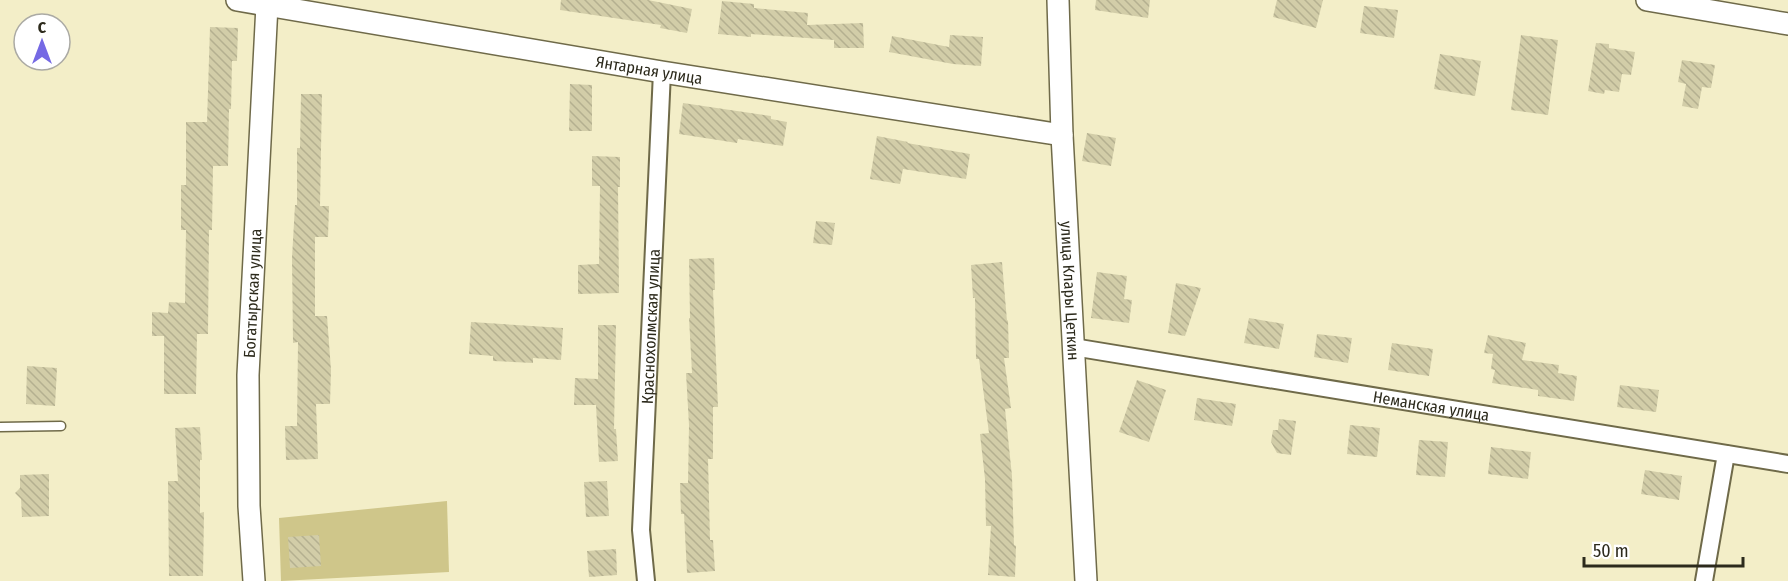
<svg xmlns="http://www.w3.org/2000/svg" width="1788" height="581" viewBox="0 0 1788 581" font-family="'Fira Sans Condensed',sans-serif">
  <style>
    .green { fill: #cfc68a }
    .building { fill: url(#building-back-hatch) }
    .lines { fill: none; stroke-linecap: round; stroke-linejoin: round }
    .service-casing { stroke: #6f6a49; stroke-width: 11 }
    .minor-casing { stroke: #6f6a49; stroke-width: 20 }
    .tertiary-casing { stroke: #6f6a49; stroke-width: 24 }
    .service { stroke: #fff; stroke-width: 8 }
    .minor { stroke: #fff; stroke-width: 16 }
    .tertiary { stroke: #fff; stroke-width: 21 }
    .labels { text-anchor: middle; stroke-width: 4.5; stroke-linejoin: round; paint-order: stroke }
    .street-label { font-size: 16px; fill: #2c2a1c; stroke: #fff }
  </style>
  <defs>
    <pattern id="building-back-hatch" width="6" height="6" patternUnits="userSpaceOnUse" patternTransform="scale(1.5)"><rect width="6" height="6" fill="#d2cda8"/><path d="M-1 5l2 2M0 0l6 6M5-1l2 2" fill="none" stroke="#b4b090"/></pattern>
  </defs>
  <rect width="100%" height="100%" fill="#f3eec8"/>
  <path class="green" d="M447,501L449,572L281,581L279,518Z"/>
  <path class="building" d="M561,0H648L692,9L687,33L660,28L661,25L560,10Z
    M1096,0H1150L1148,18L1095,10Z
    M1277,0H1323L1316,28L1273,17Z
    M722,1L754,4V8L808,13L807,25L863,23L864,48H834V40L751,34V37L718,34Z
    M1364,6L1398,10L1394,38L1360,33Z
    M210,27L238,28L237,61H232L231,109H229L228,166H213L212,230H209L208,334H197L196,394H164V336H152V312L168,313L169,302L185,303L186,230H181V185H186V122H207Z
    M950,35L983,37L981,66L953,64L889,52L892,36L949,47Z
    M1521,35L1558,40L1548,115L1511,110Z
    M1596,43L1609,44V48L1635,52L1631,75L1622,74L1619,92L1605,90L1604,94L1588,91Z
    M1440,54L1481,61L1475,96L1434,89Z
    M1682,60L1715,65L1711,88L1702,87L1698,109L1682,106L1686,84L1678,82Z
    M570,84L592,85V131H569Z
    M301,94H322L320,206H329L328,237H315V316H327L331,370L330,404H316L318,459L286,460L285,426H297L298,342L293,343L292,258L295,205H297V148H300Z
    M683,103L771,116V119L787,122L783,146L738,139L737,143L679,134Z
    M1087,133L1116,138L1111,166L1082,161Z
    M877,136L908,142L907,143L970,154L966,179L903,169L900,184L870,179Z
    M592,156L620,157V187H618L619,293L578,294V265L599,264L600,186H592Z
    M816,221L835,223L832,245L813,243Z
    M714,258L715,290H713L718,407H713V459H708L710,540H713L715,571L687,573L684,514H681L680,483H688L689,425L686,373H692L689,318H690L689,259Z
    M1002,262L1007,321L1008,320L1009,358H1004L1011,408L1005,409L1012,476L1014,545L1016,546L1015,577L988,575L991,526H986L985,479L980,434L989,433L979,359H976L975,298H973L971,265Z
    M1097,272L1127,276L1124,299L1132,300L1129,323L1091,318Z
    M1176,283L1201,288L1185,336L1168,333Z
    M1249,318L1284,324L1279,349L1244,343Z
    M471,322L563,328L561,360L533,358V363L493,361V356L469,354Z
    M598,325H616L614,429H616L618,461L599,462L596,405H574L575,378L598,379Z
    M1317,334L1352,338L1348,363L1314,357Z
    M1488,335L1526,343L1522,360L1559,365L1558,373L1577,376L1574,401L1538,396V390L1492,383L1495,370L1491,369L1493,354L1484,353Z
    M1392,343L1433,349L1429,376L1388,370Z
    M27,366L57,368L55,406L26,404Z
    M1137,380L1166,390L1149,442L1119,432Z
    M1620,385L1659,390L1656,412L1617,407Z
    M1197,398L1236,404L1232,426L1194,420Z
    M1279,419L1296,421L1291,455L1277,453L1271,442L1273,430H1278Z
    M1350,425L1380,428L1377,457L1347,454Z
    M200,427L202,460H200V513L204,512L203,576H169L168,481H178L175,428Z
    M1419,440L1448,442L1445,477L1416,475Z
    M1491,447L1531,452L1528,479L1488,474Z
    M1645,470L1682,476L1679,500L1641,494Z
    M49,474V516L22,517L21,499L15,493L20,488V475Z
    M607,481L609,516L586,517L584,482Z
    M319,535L321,566L290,568L288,537Z
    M616,549L617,575L589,577L587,551Z"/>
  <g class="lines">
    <g class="service-casing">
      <path id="service" d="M0,427L61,426"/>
    </g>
    <g class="minor-casing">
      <g id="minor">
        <path id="s1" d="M1073,347L1788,464"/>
        <path id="s2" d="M646,581L641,530L662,72"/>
        <path d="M1704,581L1726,454"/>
      </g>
    </g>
    <g class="tertiary-casing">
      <g id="tertiary">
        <path id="s3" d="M237,0L662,72L1062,135"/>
        <path id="s4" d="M1058,0L1062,135L1086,581"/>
        <path d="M1647,0L1788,24"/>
        <path id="s5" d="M254,581L249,506L248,375L267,5"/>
      </g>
    </g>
    <use href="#service" class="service"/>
    <use href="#minor" class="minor"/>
    <use href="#tertiary" class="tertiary"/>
  </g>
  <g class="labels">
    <g class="street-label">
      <text dy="6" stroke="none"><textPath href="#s3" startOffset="418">Янтарная улица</textPath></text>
      <text dy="6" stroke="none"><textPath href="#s4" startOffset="291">улица Клары Цеткин</textPath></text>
      <text dy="6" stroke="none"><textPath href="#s5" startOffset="288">Богатырская улица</textPath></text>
      <text dy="6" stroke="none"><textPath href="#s2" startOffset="255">Краснохолмская улица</textPath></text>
      <text dy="6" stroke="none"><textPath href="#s1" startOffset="363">Неманская улица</textPath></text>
    </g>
  </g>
  <g transform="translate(42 42)"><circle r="28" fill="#ffffff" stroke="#abaaa4" stroke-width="1.5"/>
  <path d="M0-4.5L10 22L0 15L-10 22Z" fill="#7569e4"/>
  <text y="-9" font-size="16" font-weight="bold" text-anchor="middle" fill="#2c2a1c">С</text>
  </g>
  <path d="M1584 557v9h159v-9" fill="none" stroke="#2c2a1c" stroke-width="3"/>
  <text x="1593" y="557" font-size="18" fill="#2c2a1c" stroke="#ffffff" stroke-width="4.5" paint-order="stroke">50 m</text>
</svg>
